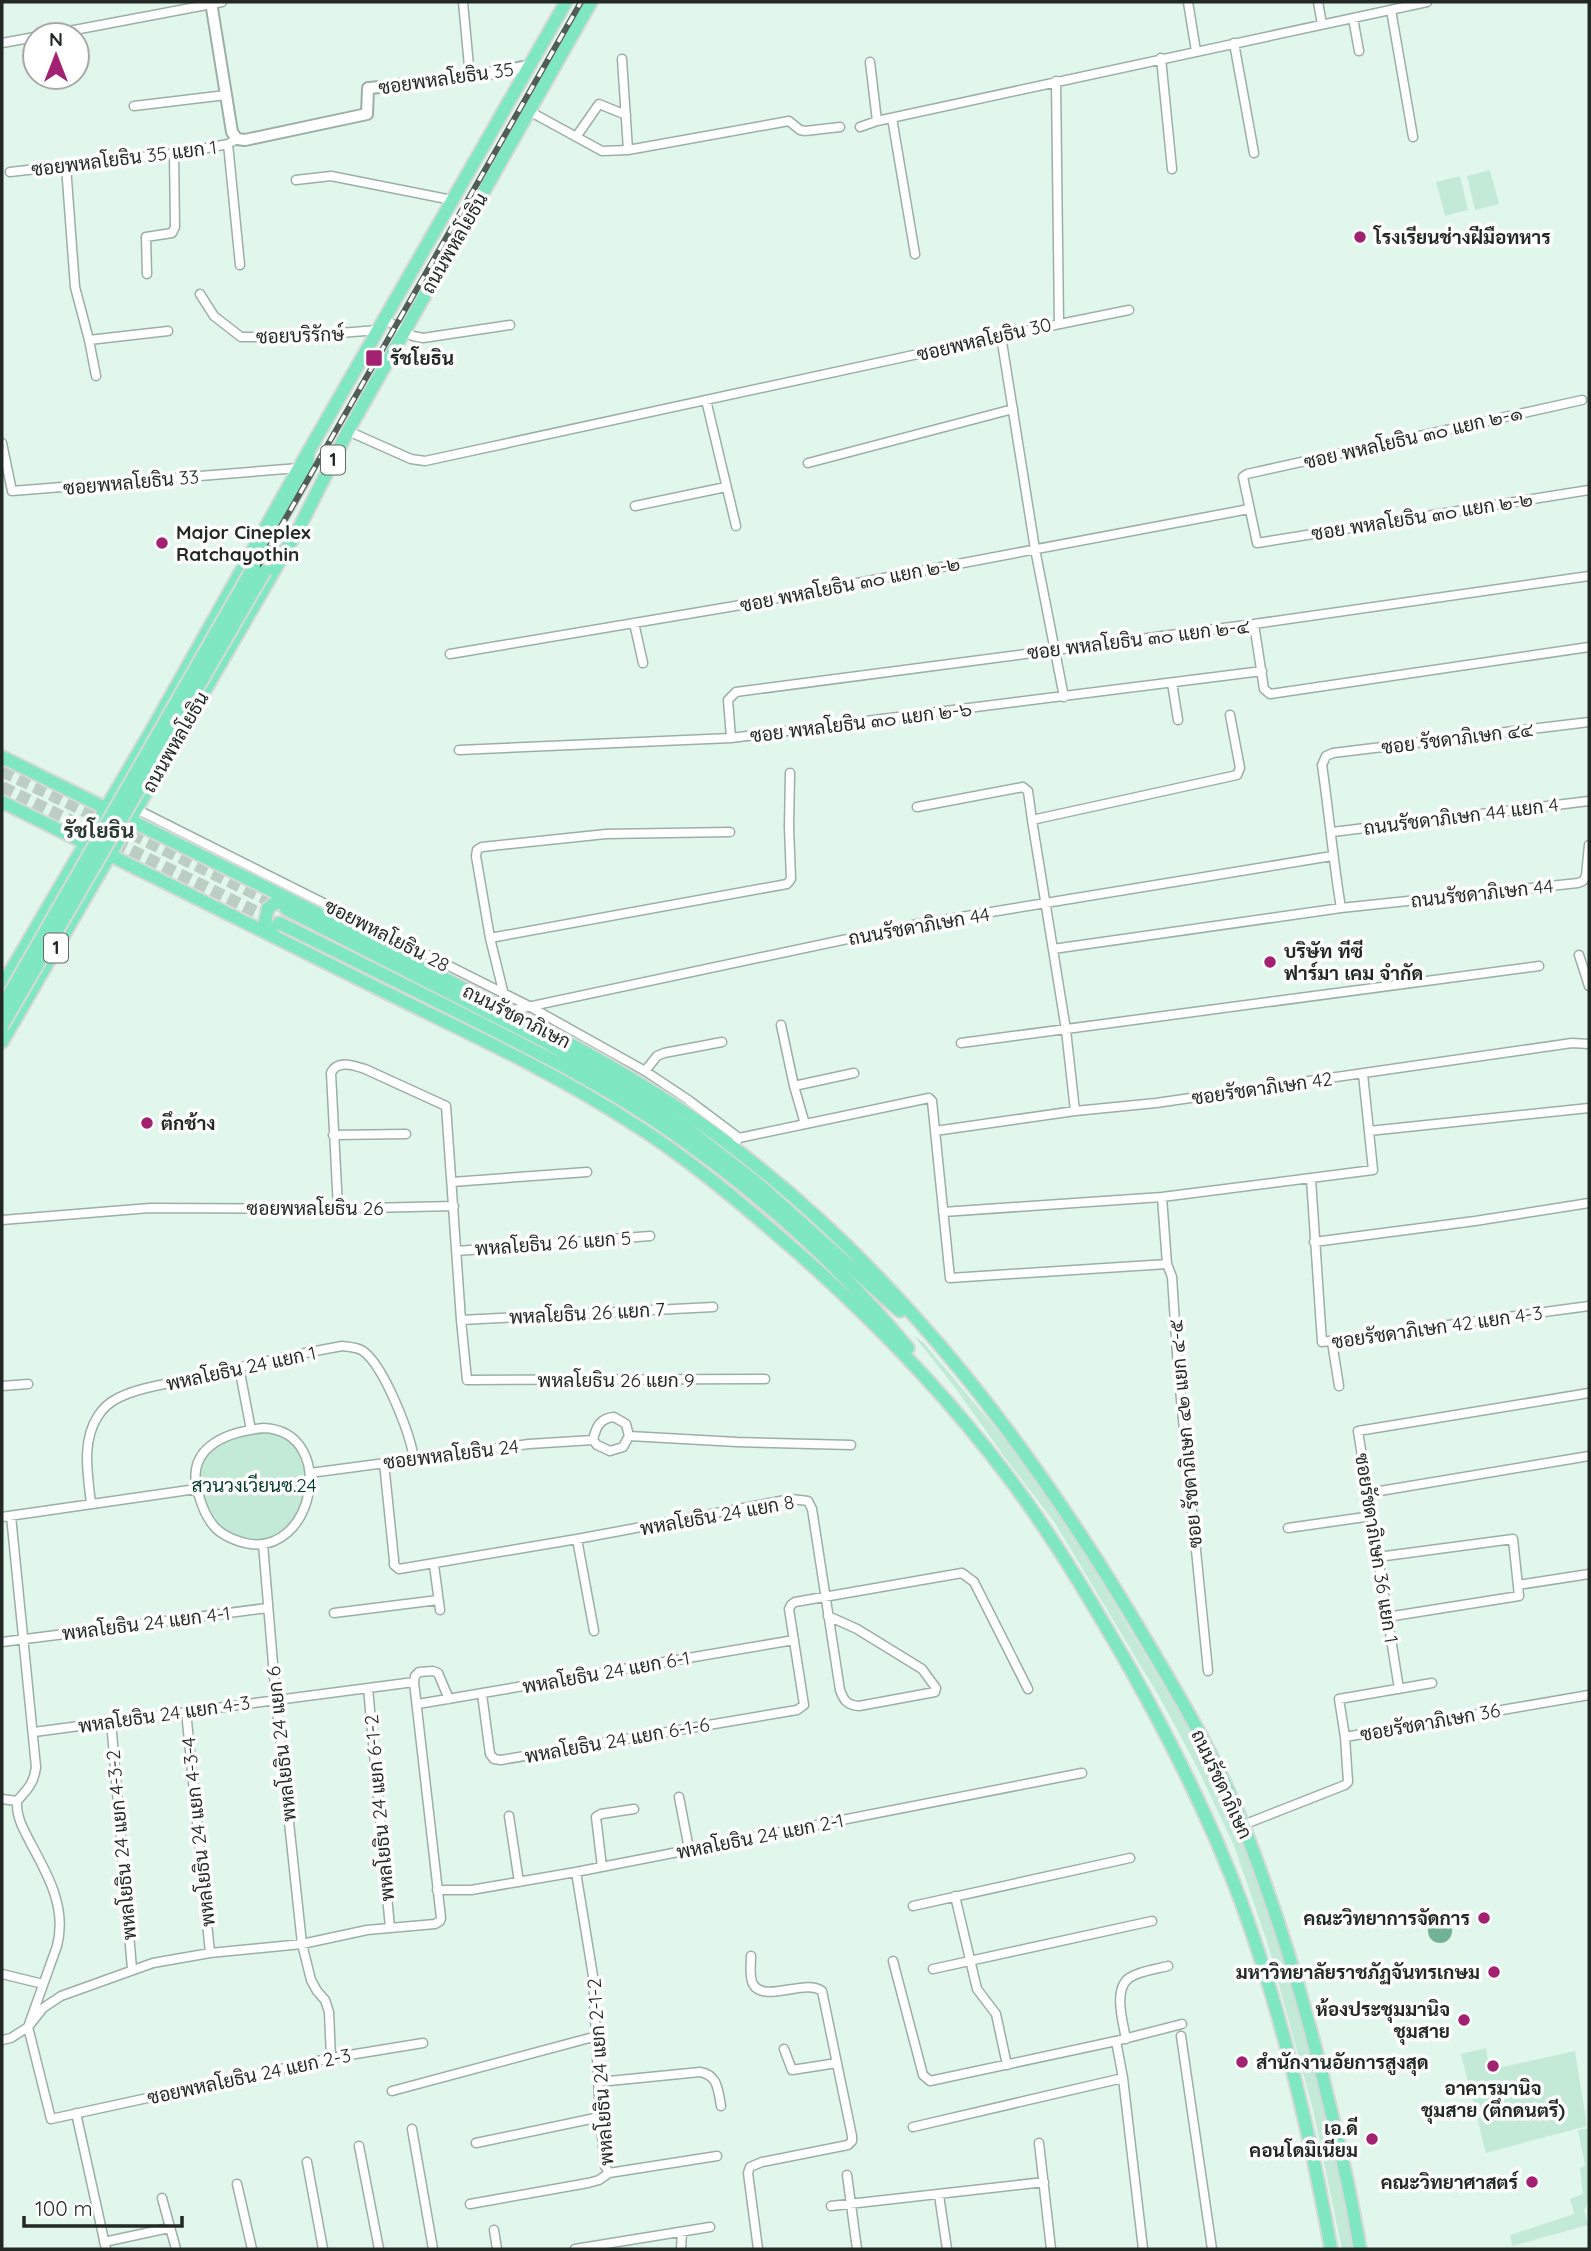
<svg xmlns="http://www.w3.org/2000/svg" width="1591" height="2251" viewBox="0 0 1591 2251" font-family="Quicksand,Sarabun,sans-serif">
  <style>
    .green { fill: #c3ead6 }
    .water { fill: #72b294 }
    .lines { fill: none; stroke-linecap: round; stroke-linejoin: round }
    .primary-tunnel { stroke: #bccec4; stroke-width: 12; stroke-dasharray: 12 6; stroke-linecap: butt }
    .minor-casing { stroke: #9cafa5; stroke-width: 11 }
    .tertiary-casing { stroke: #9cafa5; stroke-width: 14 }
    .primary-casing { stroke: #d7d8d8; stroke-width: 16 }
    .minor { stroke: #fff; stroke-width: 8 }
    .tertiary { stroke: #fff; stroke-width: 10 }
    .primary { stroke: #80e7c3; stroke-width: 12 }
    .rail-casing { stroke: #525c56; stroke-width: 6 }
    .rail { stroke: #fff; stroke-width: 3.5; stroke-dasharray: 10; stroke-linecap: butt }
    .primary-bridge-casing { stroke: #d7d8d8; stroke-width: 16; stroke-linecap: butt }
    .primary-bridge { stroke: #80e7c3; stroke-width: 12 }
    .poi-dot { fill: #a22171; stroke: #fff; stroke-width: 2.5 }
    .labels { text-anchor: middle; stroke-width: 7; stroke-linejoin: round; paint-order: stroke }
    .shield { fill: #fff; stroke: #646966; stroke-width: 2 }
    .shield-label { font-size: 18px; font-weight: bold; fill: #222925 }
    .street-label { font-size: 19px; fill: #222925; stroke: #fff }
    .poi-label { font-size: 19px; font-weight: bold; fill: #222925; stroke: #fff; text-anchor: start }
    .park-label { font-size: 19px; fill: #023b27; stroke: #fff }
    .neighbourhood-label { font-size: 21px; font-weight: bold; fill: #293931; stroke: #fff }
  </style>
  <rect width="100%" height="100%" fill="#e2f7ec"/>
  <path class="green" d="M1490,170L1499,204L1475,210L1467,176Z
    M1460,176L1468,210L1445,216L1436,182Z
    M914,1336L924,1343L1034,1474L1062,1516L1196,1740L1232,1813L1272,1921L1311,2051L1335,2155L1353,2249H1342L1313,2110L1269,1948L1235,1848L1198,1769L1160,1698L1055,1523L1006,1459L953,1385Z
    M258,1429L296,1441C311,1471 314,1481 301,1512C296,1524 289,1528 279,1535C229,1573 166,1480 212,1445C221,1438 246,1433 258,1429Z
    M1486,2048L1489,2065L1493,2069L1575,2051L1587,2126L1486,2153L1461,2054Z
    M1589,2128V2202L1584,2210L1588,2225L1512,2246L1510,2235L1574,2214L1570,2199L1583,2194L1580,2169L1585,2165L1578,2130Z"/>
  <path class="water" d="M1428 1931a12 12 0 1 1 24 0a12 12 0 1 1-24 0Z"/>
  <g class="lines">
    <path class="primary-tunnel" d="M2,771L282,907
      M2,787L279,923"/>
    <g class="minor-casing">
      <path id="minor" d="M463,2L470,77
        M1188,2L1196,51
        M1318,2L1322,24
        M1391,10L1413,137
        M1353,18L1359,51
        M48,35L222,2
        M2,43L35,37
        M1234,43L1254,153
        M1161,58L1172,169
        M622,59L628,150
        M870,62L877,121
        M1056,81L1059,324
        M134,106L226,95
        M529,111L602,151L628,150L789,121L800,130L805,131L840,127
        M892,118L915,254
        M860,127L877,121L1427,2
        M576,137L599,104L626,115
        M228,144L240,265
        M66,166L75,287L89,340L96,376
        M10,172L186,152L228,144L237,139
        M296,180L331,176L452,200
        M147,274L146,237L172,233L175,227L174,153
        M200,294L214,316L241,337H289L378,330
        M384,319L413,336L423,338L510,325
        M1001,336L1035,549L1064,697
        M89,340L168,331
        M706,400L736,526
        M1582,400L1247,474L1243,477L1257,543L1589,490
        M348,431L411,459L425,461L1001,336L1129,310
        M2,443L12,491L299,468
        M808,463L1013,409
        M635,506L726,487
        M634,623L643,663
        M1254,624L1264,689L1270,694L1589,647
        M450,654L735,606L1249,509
        M1172,683L1178,720
        M731,738L728,700L736,692L1254,624L1589,576
        M459,750L731,738L1262,671
        M917,807L1023,787L1028,791L1032,820
        M136,809L527,1005L645,1071L687,1099L739,1138
        M730,832L606,834L482,847L477,850L476,856L490,938L508,1011L918,924L1332,856
        M1332,832L1589,801
        M1341,908C1333,860 1329,813 1322,765L1326,756L1333,753L1589,722
        M490,938L787,884L791,879L789,827L790,773
        M1053,949L1341,908L1578,883L1583,881L1586,876L1589,845
        M1579,955L1589,986
        M781,1025L794,1086L805,1124
        M961,1043L1539,966
        M645,1071L657,1056L664,1053L722,1042
        M794,1086L854,1073
        M1075,1111L1066,1030L1032,820L1237,775L1240,768L1230,715
        M935,1131L1075,1111L1156,1103L1572,1043L1589,1044
        M1369,1131L1589,1108
        M333,1135L406,1134
        M736,1142L739,1138L929,1098L932,1101L950,1278L1167,1264
        M1311,1179L1322,1342L1589,1306
        M452,1182L587,1172
        M1162,1197L1167,1264L1172,1277L1178,1369L1208,1671
        M338,1208L331,1073C337,1060 353,1065 365,1069L446,1106L461,1320L467,1380L765,1379
        M943,1212L1162,1197L1373,1170L1363,1074
        M2,1220L150,1208L323,1209L454,1206
        M1314,1242L1475,1221L1589,1203
        M457,1251L650,1236
        M461,1320L713,1307
        M1332,1342L1339,1386
        M239,1367L251,1430
        M2,1386L28,1384
        M614,1417L626,1424L629,1436L623,1447L610,1451L597,1445L593,1440C596,1427 600,1418 614,1417Z
        M264,1428C339,1432 314,1559 245,1543C234,1540 220,1534 213,1525C206,1517 202,1506 199,1496C183,1448 225,1432 264,1428Z
        M629,1436L737,1442L851,1445
        M384,1463L394,1560V1565L399,1569L577,1539L791,1499L808,1501L812,1509L840,1690C844,1701 847,1705 859,1706L935,1692L936,1688L922,1669L857,1629L828,1616
        M310,1473L529,1444L593,1440
        M1368,1493L1589,1456
        M91,1504C88,1475 81,1442 98,1416C103,1408 110,1402 118,1398C140,1387 167,1384 190,1379C240,1367 291,1355 342,1346C349,1347 357,1347 363,1351C384,1366 410,1433 414,1459
        M11,1516L36,1767C34,1783 28,1789 17,1801
        M2,1517L196,1489
        M1288,1528L1372,1516
        M577,1539L594,1631
        M263,1544L276,1700L302,1944L311,1980L317,1991L325,2000L329,2012L331,2058
        M1378,1557L1513,1539L1519,1596L1387,1617
        M434,1565L440,1610
        M1518,1585L1589,1574
        M334,1613L438,1600
        M2,1642L267,1608
        M414,1682L415,1676L419,1672L433,1671L438,1673L449,1699
        M368,1688L390,1928
        M1399,1689L1358,1431L1589,1393
        M482,1694L490,1754L494,1759L501,1760L797,1710L804,1705L789,1609L791,1605L795,1602L962,1573L974,1582L1028,1689
        M418,1704L794,1640
        M186,1711L210,1953
        M111,1721L132,1969
        M1345,1737L1589,1695
        M679,1797L689,1849
        M2,1799L17,1801
        M17,1801C16,1817 23,1828 30,1842C48,1875 67,1908 57,1946L28,2027L51,2119L331,2058L423,2043
        M509,1816L519,1882
        M1243,1825L1345,1785L1348,1782L1345,1737L1339,1699L1432,1683
        M602,1867L596,1817L601,1814L634,1809
        M576,1872L593,1976L600,2117L605,2166L609,2173
        M437,1890H471L576,1872L1082,1773
        M955,1896L977,1989L996,2014L1007,2065
        M913,1906L1130,1858
        M751,1956C751,1964 749,1977 753,1984C764,2004 806,1978 822,1991L852,2136V2141L848,2145L762,2162L750,2167L748,2173L758,2249
        M893,1961L923,2075L930,2081L1116,2041
        M933,1969L1152,1921
        M2,1974L43,1984
        M1181,2036L1212,2249
        M1126,2039C1123,2022 1113,1990 1129,1978C1139,1971 1156,1969 1168,1966
        M2,2040L11,2038L28,2027L43,2008L61,1996L153,1963L210,1953L302,1944L367,1930L435,1924L440,1921L441,1918L414,1682L34,1732
        M784,2049L792,2070L837,2063
        M599,2082L700,2072C718,2075 718,2090 721,2106
        M392,2091L597,2036
        M76,2113L106,2249
        M913,2127L1123,2078
        M412,2129L433,2249
        M476,2143L600,2117
        M1039,2143L1051,2249
        M359,2146L379,2249
        M307,2162L323,2249
        M609,2173L717,2156
        M847,2175L857,2249
        M237,2184L252,2249
        M939,2195L947,2249
        M162,2198L176,2249
        M470,2204L588,2183L599,2180L609,2173
        M831,2206L1044,2182
        M494,2230L497,2249
        M104,2242L169,2228
        M575,2249L710,2227
        M681,2249L682,2232
        M1143,2249L1123,2078L1116,2041L1182,2024"/>
    </g>
    <g class="tertiary-casing">
      <path id="tertiary" d="M211,2L232,132L237,139L245,140L367,114L368,88H370L470,77L529,66"/>
    </g>
    <g class="primary-casing">
      <path id="primary" d="M254,566L307,474L308,454
        M2,757C142,826 283,895 422,967C511,1013 601,1056 684,1112C874,1241 1017,1425 1134,1620C1174,1687 1215,1755 1244,1827C1279,1917 1307,2009 1329,2103C1341,2151 1352,2200 1360,2249
        M2,802C127,863 250,925 375,987C461,1030 551,1070 632,1123C691,1160 744,1206 796,1251C874,1320 947,1395 1009,1478C1055,1539 1094,1606 1132,1672C1174,1747 1213,1825 1243,1907C1283,2018 1310,2133 1331,2249
        M286,909L546,1042L647,1102L686,1128L758,1184L900,1311
        M279,923C343,954 406,986 470,1018C531,1049 593,1080 651,1118C746,1181 835,1260 908,1348
        M273,934L265,922L268,908L275,903H292
        M2,986L154,726L299,468L566,2
        M2,1042L301,524L348,431L591,2"/>
    </g>
    <use href="#minor" class="minor"/>
    <use href="#tertiary" class="tertiary"/>
    <use href="#primary" class="primary"/>
    <g class="rail-casing">
      <path id="rail" d="M2,1014L581,2"/>
    </g>
    <use href="#rail" class="rail"/>
    <g class="primary-bridge-casing">
      <path id="primary-bridge" d="M2,1007L254,566
        M2,1026L265,571"/>
    </g>
    <use href="#primary-bridge" class="primary-bridge"/>
  </g>
  <g class="poi-dot">
    <circle cx="1360" cy="237" r="7"/>
    <rect x="365" y="349" width="18" height="18" rx="3.5"/>
    <circle cx="162" cy="543" r="7"/>
    <circle cx="1270" cy="962" r="7"/>
    <circle cx="147" cy="1123" r="7"/>
    <circle cx="1484" cy="1918" r="7"/>
    <circle cx="1494" cy="1972" r="7"/>
    <circle cx="1464" cy="2020" r="7"/>
    <circle cx="1242" cy="2062" r="7"/>
    <circle cx="1493" cy="2066" r="7"/>
    <circle cx="1372" cy="2139" r="7"/>
    <circle cx="1532" cy="2182" r="7"/>
  </g>
  <g class="labels">
    <g class="shield">
      <rect x="321" y="445.5" width="24" height="29" rx="5"/>
      <rect x="44" y="933.5" width="24" height="29" rx="5"/>
    </g>
    <g class="shield-label">
      <text x="333" y="466">1</text>
      <text x="56" y="954">1</text>
    </g>
    <g class="street-label">
      <text transform="translate(446 78) rotate(-8)" y="7">ซอยพหลโยธิน 35</text>
      <text transform="translate(124 158) rotate(-7)" y="7">ซอยพหลโยธิน 35 แยก 1</text>
      <text transform="translate(454 243) rotate(-60)" y="7">ถนนพหลโยธิน</text>
      <text transform="translate(300 335) rotate(-2)" y="7">ซอยบริรักษ์</text>
      <text transform="translate(984 339) rotate(-13)" y="7">ซอยพหลโยธิน 30</text>
      <text transform="translate(1413 437) rotate(-13)" y="7">ซอย พหลโยธิน ๓๐ แยก ๒-๑</text>
      <text transform="translate(131 482) rotate(-5)" y="7">ซอยพหลโยธิน 33</text>
      <text transform="translate(1422 516) rotate(-9)" y="7">ซอย พหลโยธิน ๓๐ แยก ๒-๒</text>
      <text transform="translate(850 584) rotate(-11)" y="7">ซอย พหลโยธิน ๓๐ แยก ๒-๒</text>
      <text transform="translate(1138 639) rotate(-7)" y="7">ซอย พหลโยธิน ๓๐ แยก ๒-๔</text>
      <text transform="translate(861 722) rotate(-7)" y="7">ซอย พหลโยธิน ๓๐ แยก ๒-๖</text>
      <text transform="translate(1457 738) rotate(-7)" y="7">ซอย รัชดาภิเษก ๔๔</text>
      <text transform="translate(175 742) rotate(-60)" y="7">ถนนพหลโยธิน</text>
      <text transform="translate(1461 816) rotate(-7)" y="7">ถนนรัชดาภิเษก 44 แยก 4</text>
      <text transform="translate(1482 893) rotate(-6)" y="7">ถนนรัชดาภิเษก 44</text>
      <text transform="translate(919 926) rotate(-10)" y="7">ถนนรัชดาภิเษก 44</text>
      <text transform="translate(387 935) rotate(27)" y="7">ซอยพหลโยธิน 28</text>
      <text transform="translate(517 1016) rotate(27)" y="7">ถนนรัชดาภิเษก</text>
      <text transform="translate(1262 1088) rotate(-8)" y="7">ซอยรัชดาภิเษก 42</text>
      <text x="315" y="1215">ซอยพหลโยธิน 26</text>
      <text transform="translate(553 1243) rotate(-4)" y="7">พหลโยธิน 26 แยก 5</text>
      <text transform="translate(587 1313) rotate(-3)" y="7">พหลโยธิน 26 แยก 7</text>
      <text transform="translate(1437 1327) rotate(-8)" y="7">ซอยรัชดาภิเษก 42 แยก 4-3</text>
      <text transform="translate(241 1368) rotate(-12)" y="7">พหลโยธิน 24 แยก 1</text>
      <text x="616" y="1387">พหลโยธิน 26 แยก 9</text>
      <text transform="translate(1185 1434) rotate(-95)" y="7">ซอย รัชดาภิเษก ๔๒ แยก ๔-๕</text>
      <text transform="translate(451 1454) rotate(-7)" y="7">ซอยพหลโยธิน 24</text>
      <text transform="translate(717 1515) rotate(-10)" y="7">พหลโยธิน 24 แยก 8</text>
      <text transform="translate(1377 1548) rotate(81)" y="7">ซอยรัชดาภิเษก 36 แยก 1</text>
      <text transform="translate(146 1623) rotate(-7)" y="7">พหลโยธิน 24 แยก 4-1</text>
      <text transform="translate(606 1672) rotate(-10)" y="7">พหลโยธิน 24 แยก 6-1</text>
      <text transform="translate(164 1714) rotate(-8)" y="7">พหลโยธิน 24 แยก 4-3</text>
      <text transform="translate(1430 1722) rotate(-10)" y="7">ซอยรัชดาภิเษก 36</text>
      <text transform="translate(617 1740) rotate(-10)" y="7">พหลโยธิน 24 แยก 6-1-6</text>
      <text transform="translate(281 1744) rotate(-96)" y="7">พหลโยธิน 24 แยก 6</text>
      <text transform="translate(1222 1784) rotate(65)" y="7">ถนนรัชดาภิเษก</text>
      <text transform="translate(379 1808) rotate(-95)" y="7">พหลโยธิน 24 แยก 6-1-2</text>
      <text transform="translate(198 1832) rotate(-96)" y="7">พหลโยธิน 24 แยก 4-3-4</text>
      <text transform="translate(760 1836) rotate(-11)" y="7">พหลโยธิน 24 แยก 2-1</text>
      <text transform="translate(121 1845) rotate(-95)" y="7">พหลโยธิน 24 แยก 4-3-2</text>
      <text transform="translate(600 2072) rotate(-94)" y="7">พหลโยธิน 24 แยก 2-1-2</text>
      <text transform="translate(249 2076) rotate(-12)" y="7">ซอยพหลโยธิน 24 แยก 2-3</text>
    </g>
    <g class="poi-label">
      <text x="1374" y="244">โรงเรียนช่างฝีมือทหาร</text>
      <text x="390" y="365">รัชโยธิน</text>
      <text x="176" y="539">Major Cineplex<tspan x="176" dy="22">Ratchayothin</tspan></text>
      <text x="1284" y="958">บริษัท ทีซี<tspan x="1284" dy="22">ฟาร์มา เคม จำกัด</tspan></text>
      <text x="161" y="1130">ตึกช้าง</text>
      <text x="1470" y="1925" text-anchor="end">คณะวิทยาการจัดการ</text>
      <text x="1480" y="1979" text-anchor="end">มหาวิทยาลัยราชภัฏจันทรเกษม</text>
      <text x="1450" y="2016" text-anchor="end">ห้องประชุมมานิจ<tspan x="1450" dy="22">ชุมสาย</tspan></text>
      <text x="1256" y="2069">สำนักงานอัยการสูงสุด</text>
      <text x="1493" y="2095" text-anchor="middle">อาคารมานิจ<tspan x="1493" dy="22">ชุมสาย (ตึกดนตรี)</tspan></text>
      <text x="1358" y="2135" text-anchor="end">เอ.ดี<tspan x="1358" dy="22">คอนโดมิเนียม</tspan></text>
      <text x="1518" y="2189" text-anchor="end">คณะวิทยาศาสตร์</text>
    </g>
    <g class="park-label">
      <text x="254" y="1492">สวนวงเวียนซ.24</text>
    </g>
    <g class="neighbourhood-label">
      <text x="99" y="838">รัชโยธิน</text>
    </g>
  </g>
  <rect width="1591" height="2251" fill="none" stroke="#222925" stroke-width="7"/>
  <g transform="translate(56 56)"><circle r="33" fill="#ffffff" stroke="#a7a9a8" stroke-width="2"/>
  <path d="M0-5L12 26L0 18L-12 26Z" fill="#a22171"/>
  <text y="-10" font-size="19" font-weight="bold" text-anchor="middle" fill="#222925">N</text>
  </g>
  <path d="M24 2216v10h158v-10" fill="none" stroke="#222925" stroke-width="3.5"/>
  <text x="35" y="2216" font-size="21" fill="#222925" stroke="#ffffff" stroke-width="5" paint-order="stroke">100 m</text>
</svg>
